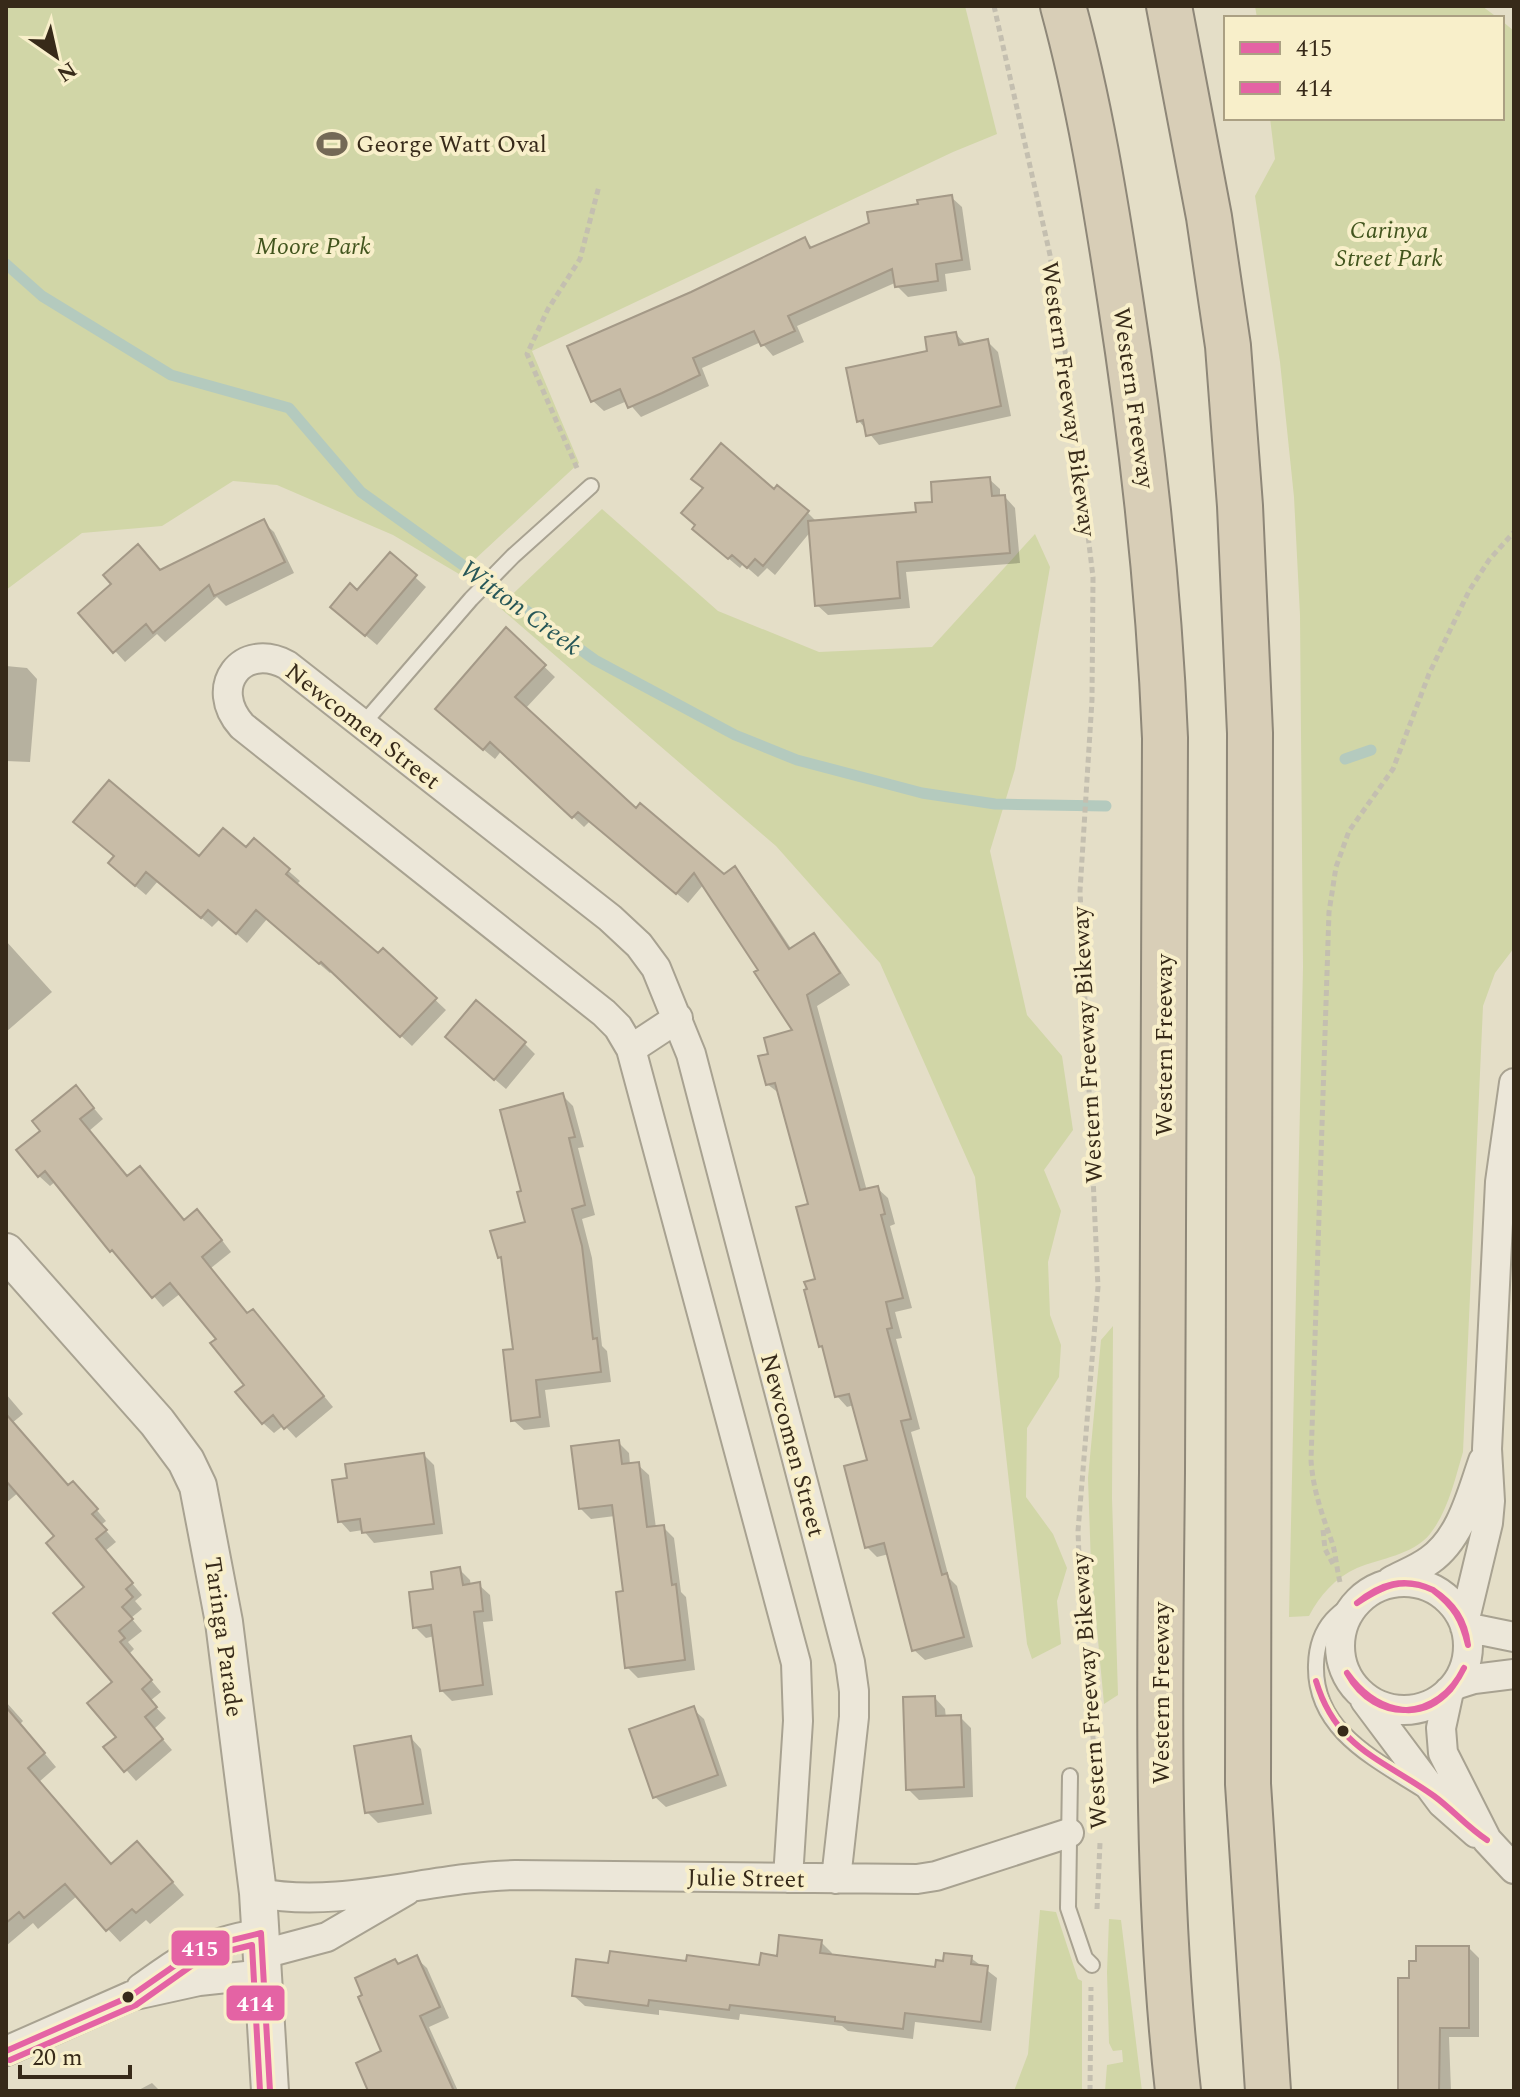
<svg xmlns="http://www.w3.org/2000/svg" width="1520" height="2097" viewBox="0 0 1520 2097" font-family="Spectral,serif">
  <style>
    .green { fill: #d1d6a7 }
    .shadow { fill: #0003 }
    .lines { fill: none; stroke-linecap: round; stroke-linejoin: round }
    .stream { stroke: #b4cabe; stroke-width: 11 }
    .building { fill: #c8bca7; stroke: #a49987; stroke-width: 2 }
    .service-casing { stroke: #a8a291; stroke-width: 18 }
    .minor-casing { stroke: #a8a291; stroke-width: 32 }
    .tertiary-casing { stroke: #a8a291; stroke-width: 40 }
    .motorway-casing { stroke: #8e8778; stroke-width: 48 }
    .path { stroke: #c4bfb0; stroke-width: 5; stroke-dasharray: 6 4; stroke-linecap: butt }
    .service { stroke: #ece7d9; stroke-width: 14 }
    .minor { stroke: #ece7d9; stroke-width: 28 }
    .tertiary { stroke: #ece7d9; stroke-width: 36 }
    .motorway { stroke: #d8ceb7; stroke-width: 44 }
    .bus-1-casing { stroke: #f8efca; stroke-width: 12 }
    .bus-2-casing { stroke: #f8efca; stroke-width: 12 }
    .bus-1 { stroke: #e463a4; stroke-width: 6 }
    .bus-2 { stroke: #e463a4; stroke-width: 6 }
    .bus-dot { fill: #372a19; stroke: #f8efca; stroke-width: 3 }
    .labels { text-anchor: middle; stroke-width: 8; stroke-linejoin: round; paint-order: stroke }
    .poi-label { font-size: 24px; fill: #372a19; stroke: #f8efca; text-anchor: start }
    .park-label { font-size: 24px; font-style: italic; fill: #42551e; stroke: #f8efca }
    .street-label { font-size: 24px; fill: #372a19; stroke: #f8efca }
    .water-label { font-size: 26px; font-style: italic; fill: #275758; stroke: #f8efca }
    .line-badge { stroke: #f8efca; stroke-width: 3 }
    .badge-label { font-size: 22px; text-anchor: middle; font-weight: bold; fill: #fff }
  </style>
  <rect width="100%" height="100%" fill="#e4dec7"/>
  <path class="green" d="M6,6H965L997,134L953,152L532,351L579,463L459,574L393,535L277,485L233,481L162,526L82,533L6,590Z
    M1255,6H1482L1498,18H1257Z
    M1502,21L1514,31V948L1495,973L1483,1006L1463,1452C1455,1479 1448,1511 1430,1534C1413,1555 1381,1558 1357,1568C1335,1578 1320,1595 1309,1616L1289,1617L1303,967L1300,615L1294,497L1280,362L1255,196L1275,159L1270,118H1502Z
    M602,509L718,611L819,652L932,647L1035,534L1050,567L1015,769L990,851L1027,1015L1062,1056L1073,1130L1044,1170L1061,1211L1048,1262L1050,1315L1061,1345L1059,1377L1027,1428L1026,1497L1053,1534L1067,1568L1057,1601L1061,1644L1032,1659L1027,1644L975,1177L880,963L776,846L499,607Z
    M1113,1326L1112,1498L1118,1695L1104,1704L1091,1565L1088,1478L1101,1340Z
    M1040,1910L1056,1912L1078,1979L1082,1981V2091H1014L1028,2054Z
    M1109,1919L1121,1920L1142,2091H1105L1107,2065L1123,2062L1122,2050L1113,2051L1109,2043L1107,1972Z"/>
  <path class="shadow" d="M951,197L962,207L971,270L945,274L947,291L908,297L897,286V282L797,326L804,342L773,356L761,342L702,368L709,386L641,417L627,401L604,411L593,401L692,294L805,240L814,249L920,205Z
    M956,334L967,346L987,341L998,352L1011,416L879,445L859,421L930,353Z
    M989,479L1000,489V497H1005L1015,508L1020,563L906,572L910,608L828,615L817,605L811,531L775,575L767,568L758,577L743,564L740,568L705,539L774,492L808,513L817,522L918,514L934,503Z
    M263,522L274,532L294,573L226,606L217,597L165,642L157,634L125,662L81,613L114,584L161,571Z
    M390,555L426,587L377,645L344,617L358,593Z
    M506,630L555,677L525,709L636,811L724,876L735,869L745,880L792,950L814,936L824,946L850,985L817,1006L867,1191L877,1188L888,1198L895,1224L890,1226L912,1308L895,1312L902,1338L896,1339L920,1429L911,1432L949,1578L957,1586L973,1647L925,1660L914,1650L889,1554L877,1557L867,1547L870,1462L854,1405L847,1407L837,1396L825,1350L821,1346L810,1206L780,1094L767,1084L796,1031L761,970L704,884L688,903L590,821L584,827L502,750L495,759L448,720Z
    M6,666L27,668L37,679L30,762L6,761Z
    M254,841L300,881L296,885L378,955L383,951L446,1010L412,1046L332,971L330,973L267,919L247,943L220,919L212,927L158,881L146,895L121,874L246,850Z
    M6,941L52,992L6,1032Z
    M525,1044L535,1054L506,1089L458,1048Z
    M563,1096L573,1106L584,1147L578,1148L595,1215L582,1219L592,1258L602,1346L607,1351L611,1382L545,1390L550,1427L524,1430L513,1420L515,1351L504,1261L499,1257L527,1223L524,1193Z
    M86,1099L103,1119L89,1131L128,1178L185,1222H208L231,1252L211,1268L248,1315L263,1322L333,1407L296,1438L284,1425L274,1433L263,1423L247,1385L218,1339L181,1293L163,1307L56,1181L50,1186L39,1176Z
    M6,1394L23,1414L12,1423L68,1487L83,1494L106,1521L101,1525L116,1542L105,1551L142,1595L135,1601L142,1609L131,1618L142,1631L128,1642L134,1649L129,1654L161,1692L150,1701L166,1718L154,1729L172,1750L136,1781L106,1747L119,1737L115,1682L87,1587L57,1536L19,1492L6,1503Z
    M618,1442L629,1453L630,1465H638L649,1475L656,1528L663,1527L674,1538L681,1592L686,1597L695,1670L638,1678L627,1667L625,1593L615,1516L591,1519L580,1508Z
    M424,1455L434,1465L443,1534L374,1543L363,1530L350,1532L340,1521Z
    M460,1570L470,1580L471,1586L479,1585L490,1595L493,1621L483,1622L493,1695L452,1701L441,1690L435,1636L426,1638L415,1627L436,1590Z
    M935,1698L945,1709L946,1718L960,1717L971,1728L973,1797L919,1800L908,1789Z
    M6,1702L23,1721L20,1724L56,1767L39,1782L112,1866L150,1856L184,1895L150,1924L146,1920L120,1942L77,1896L38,1929L33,1923L6,1946Z
    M693,1709L704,1719L727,1786L666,1807L655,1797Z
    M411,1738L421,1749L432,1814L378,1823L367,1812Z
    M821,1942L832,1953L831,1956L936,1969L971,1958L997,1978L991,2031L915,2022L913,2039L848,2031L842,2026L740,2014L739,2020L659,2010V2015L585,2006L574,1996L610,1965L688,1964L761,1967Z
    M1469,1948L1479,1958V2037H1449L1451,2091H1400L1411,1980Z
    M416,1958L427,1968L449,2018L429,2027L458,2091H371L384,2052L399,1966Z
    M152,2083L160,2091H137Z"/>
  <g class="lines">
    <path class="stream" d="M6,264L42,296L171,375L289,408L361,492L595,660L735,735L797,760L922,793L995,804L1106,806
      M1345,759L1371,750"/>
  </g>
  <path class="building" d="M952,195L962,260L936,264L938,281L895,287L892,269L788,316L795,331L761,346L754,331L693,358L700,375L662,393L628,408L620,389L591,402L567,346L691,292L805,237L810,248L869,223L867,212L918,204L917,200Z
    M956,332L959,345L988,339L1001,406L866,436L863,420L857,422L846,368L927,351L925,337Z
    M721,443L774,489L777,485L809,511L763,566L755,559L747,568L732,555L728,559L692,529L695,525L681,513L703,488L691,479Z
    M990,477L992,496L1005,495L1010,553L897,562L900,598L815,606L808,521L916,512L915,503L932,502L931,482Z
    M264,519L285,562L214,596L209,585L153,633L146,624L113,653L78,613L111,584L103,575L138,544L160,570Z
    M390,552L417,575L365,636L330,607L350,583L357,590Z
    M506,627L546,665L515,697L636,808L640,803L724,874L735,866L789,949L814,933L840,973L807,995L860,1190L878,1186L885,1214L881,1215L903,1298L886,1302L892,1328L887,1329L911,1419L901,1421L942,1575L947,1573L964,1637L912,1651L884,1543L865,1548L844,1466L867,1460L849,1394L835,1397L822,1346L819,1347L804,1290L807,1289L804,1282L815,1279L796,1207L808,1204L775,1083L766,1085L758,1056L768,1054L764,1038L792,1030L754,972L758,970L694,873L676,894L578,812L572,818L490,742L483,750L435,709Z
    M109,780L199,856L223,828L246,847L254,838L290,869L286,874L378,953L383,948L437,998L400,1037L321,962L319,964L256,910L236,934L208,910L201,918L146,872L135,886L108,863L114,856L73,822Z
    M476,1000L526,1042L494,1080L445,1037Z
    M76,1085L94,1108L80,1119L127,1176L140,1166L184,1220L197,1209L222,1240L202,1257L247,1313L253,1309L324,1396L284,1429L273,1415L262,1424L235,1392L244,1385L210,1343L216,1339L170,1283L152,1298L112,1250L110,1252L45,1171L38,1177L16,1150L40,1131L32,1121Z
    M563,1093L575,1137L569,1138L585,1205L572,1209L582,1246L593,1339L597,1338L601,1372L536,1380L540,1417L511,1421L503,1350L513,1349L501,1257L498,1258L490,1231L525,1222L517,1192L521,1191L500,1110Z
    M6,1414L68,1485L73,1481L98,1509L92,1514L107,1530L96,1539L133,1583L126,1589L133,1597L122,1607L133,1619L119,1631L125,1638L120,1642L152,1680L142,1689L157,1707L145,1717L163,1739L124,1772L103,1747L116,1737L87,1703L112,1682L53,1613L84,1587L46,1543L54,1536L6,1481Z
    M619,1440L622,1464L639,1462L647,1527L664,1525L672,1585L676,1584L685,1660L625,1668L616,1592L623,1591L612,1505L579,1509L571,1446Z
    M424,1453L434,1524L362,1533L360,1519L338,1522L332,1480L347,1478L345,1464Z
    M460,1567L463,1585L480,1582L483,1611L474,1612L483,1685L440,1691L431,1625L413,1628L409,1592L433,1589L431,1572Z
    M935,1696L936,1716L961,1715L964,1787L906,1790L903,1697Z
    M694,1706L718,1775L653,1798L629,1729Z
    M6,1707L45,1753L28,1768L111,1864L137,1841L173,1882L136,1913L132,1909L106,1931L65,1884L24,1918L19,1912L6,1923Z
    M411,1736L423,1804L365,1813L354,1746Z
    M779,1935L822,1940L820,1953L935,1967L936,1960L943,1961L944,1953L972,1956L971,1964L988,1966L981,2022L905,2013L903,2029L835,2021V2017L730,2005L729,2010L649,2000L648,2006L572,1996L576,1959L608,1963L610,1951L686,1961L687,1955L759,1965L761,1953L777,1956Z
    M1416,1946H1469V2028H1440L1439,2091H1398V1978H1409V1961H1416Z
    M417,1955L440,2007L420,2016L454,2091H368L356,2063L381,2051L358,1997L362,1995L355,1978L395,1959L398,1964Z"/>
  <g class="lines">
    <g class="service-casing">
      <path id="service" d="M362,725L471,599L513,556L591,486
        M1372,1591C1339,1610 1317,1624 1316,1665C1314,1730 1375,1759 1422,1789
        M1070,1776L1068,1908L1085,1958L1092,1965"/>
    </g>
    <g class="minor-casing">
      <path id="minor" d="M631,1049L678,1018
        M1391,1581C1404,1574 1418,1569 1430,1560C1461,1538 1471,1495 1483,1461
        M1340 1646a64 64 0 1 1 128 0a64 64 0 1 1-128 0Z
        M1464,1623L1488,1523L1490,1501L1487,1449L1500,1182L1514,1083
        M1465,1627L1514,1637
        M1455,1685L1474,1679L1514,1674
        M1449,1691L1441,1728L1443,1753L1487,1840L1514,1869
        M1365,1700L1442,1803L1476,1833
        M788,1878L798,1721L796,1663L631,1049L618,1027L604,1013L242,726C207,687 242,641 287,665L610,918L639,945L656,968L691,1054L850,1662L854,1691V1717L836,1879
        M258,1893C343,1909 429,1877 515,1875L917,1879L936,1876L1069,1833
        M263,1954L327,1937L406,1891
        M141,1988C187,1955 204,1943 261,1933
        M6,2051L131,1996L199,1981L264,1974"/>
    </g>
    <g class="tertiary-casing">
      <path id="tertiary" d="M6,1252L157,1422L186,1461L198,1486L224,1622L258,1893L270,2091"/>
    </g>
    <g class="motorway-casing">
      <path id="motorway" d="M1063,6C1089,101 1105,200 1120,298C1143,446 1159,589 1165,738C1165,983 1164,1228 1162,1473C1160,1678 1155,1886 1178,2091
        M1169,6L1209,217L1228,346L1240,506L1250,733L1248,1784L1268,2091"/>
    </g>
    <path class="path" d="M994,6L1050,255L1068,370L1093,577L1092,700L1080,891L1098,1287L1078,1531L1081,1607L1096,1770
      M577,468L527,354L548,309L580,259L599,186
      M1323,1530L1325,1549L1334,1566
      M1340,1582C1337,1570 1336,1557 1333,1545C1323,1517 1313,1491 1311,1460L1329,912L1336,867L1349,831L1393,769L1429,674L1469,591L1489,560L1514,532
      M1097,1909L1100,1843
      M1090,2091L1091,1987"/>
    <use href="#service" class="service"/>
    <use href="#minor" class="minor"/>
    <use href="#tertiary" class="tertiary"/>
    <use href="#motorway" class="motorway"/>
    <g class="bus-1-casing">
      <path id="bus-1" d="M1433,1590C1454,1604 1465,1620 1468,1645
        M1433,1590C1454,1606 1462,1620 1468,1645
        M1357,1603C1380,1584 1404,1576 1433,1590
        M1357,1603C1383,1586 1403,1576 1433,1590
        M1347,1673C1372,1708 1416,1727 1450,1690C1456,1683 1460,1675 1464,1668
        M1347,1673C1376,1726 1439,1720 1464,1668
        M1316,1681C1336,1748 1382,1759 1434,1796C1452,1809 1467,1827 1487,1840
        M6,2051L131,1996L200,1948L261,1933L270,2091"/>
    </g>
    <g class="bus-2-casing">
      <path id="bus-2" d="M10,2060L136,2005L204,1957L252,1945L260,2091"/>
    </g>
    <use href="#bus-1" class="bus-1"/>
    <use href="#bus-2" class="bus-2"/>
  </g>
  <defs>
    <g id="stadium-bare" transform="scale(2.4)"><path d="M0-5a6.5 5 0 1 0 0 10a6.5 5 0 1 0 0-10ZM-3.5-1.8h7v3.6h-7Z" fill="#746956" stroke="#f8efca" stroke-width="2.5" paint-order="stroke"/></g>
  </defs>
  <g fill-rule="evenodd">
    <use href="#stadium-bare" x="332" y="144"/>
  </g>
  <g class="bus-dot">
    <circle cx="1343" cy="1731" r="7"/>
    <circle cx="128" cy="1997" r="7"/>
  </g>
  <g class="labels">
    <g class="poi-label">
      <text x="356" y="152">George Watt Oval</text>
    </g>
    <g class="park-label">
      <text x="1389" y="238">Carinya<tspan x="1389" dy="28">Street Park</tspan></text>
      <text x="313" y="254">Moore Park</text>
    </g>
    <g class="street-label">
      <text transform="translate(1134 398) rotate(82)" y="8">Western Freeway</text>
      <text transform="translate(1069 399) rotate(82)" y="8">Western Freeway Bikeway</text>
      <text transform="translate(363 726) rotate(38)" y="8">Newcomen Street</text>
      <text transform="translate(1087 1045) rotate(-93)" y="8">Western Freeway Bikeway</text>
      <text transform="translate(1164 1045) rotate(-90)" y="8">Western Freeway</text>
      <text transform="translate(793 1445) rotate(75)" y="8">Newcomen Street</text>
      <text transform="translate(224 1637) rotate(82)" y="8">Taringa Parade</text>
      <text transform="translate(1089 1691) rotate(-94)" y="8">Western Freeway Bikeway</text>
      <text transform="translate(1161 1693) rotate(-90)" y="8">Western Freeway</text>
      <text transform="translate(746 1878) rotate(1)" y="8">Julie Street</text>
    </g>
    <g class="water-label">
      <text transform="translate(521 607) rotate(36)" y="9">Witton Creek</text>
    </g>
  </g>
  <g class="line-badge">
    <rect x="170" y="1929" width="61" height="38" rx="8" fill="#e463a4"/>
    <rect x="225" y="1984" width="61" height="38" rx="8" fill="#e463a4"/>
  </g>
  <g class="badge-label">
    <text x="200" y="1956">415</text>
    <text x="255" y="2011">414</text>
  </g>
  <rect width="1520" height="2097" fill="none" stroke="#372a19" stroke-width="16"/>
  <rect x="1224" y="16" width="280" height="104" fill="#f8efca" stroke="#aba083" stroke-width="2"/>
  <rect x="1240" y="42" width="40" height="12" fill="#e463a4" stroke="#aba083" stroke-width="2"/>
  <text x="1296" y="56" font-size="24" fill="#372a19">415</text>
  <rect x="1240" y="82" width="40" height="12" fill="#e463a4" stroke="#aba083" stroke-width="2"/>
  <text x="1296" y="96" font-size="24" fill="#372a19">414</text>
  <g transform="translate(56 56) rotate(146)" stroke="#f8efca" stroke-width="6" paint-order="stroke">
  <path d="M0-6L14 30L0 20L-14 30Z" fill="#372a19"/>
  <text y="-12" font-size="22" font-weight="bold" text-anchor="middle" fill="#372a19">N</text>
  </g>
  <path d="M20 2065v12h110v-12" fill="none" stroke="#372a19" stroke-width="4"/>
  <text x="32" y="2065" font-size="24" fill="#372a19" stroke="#f8efca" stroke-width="6" paint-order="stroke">20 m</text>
</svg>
